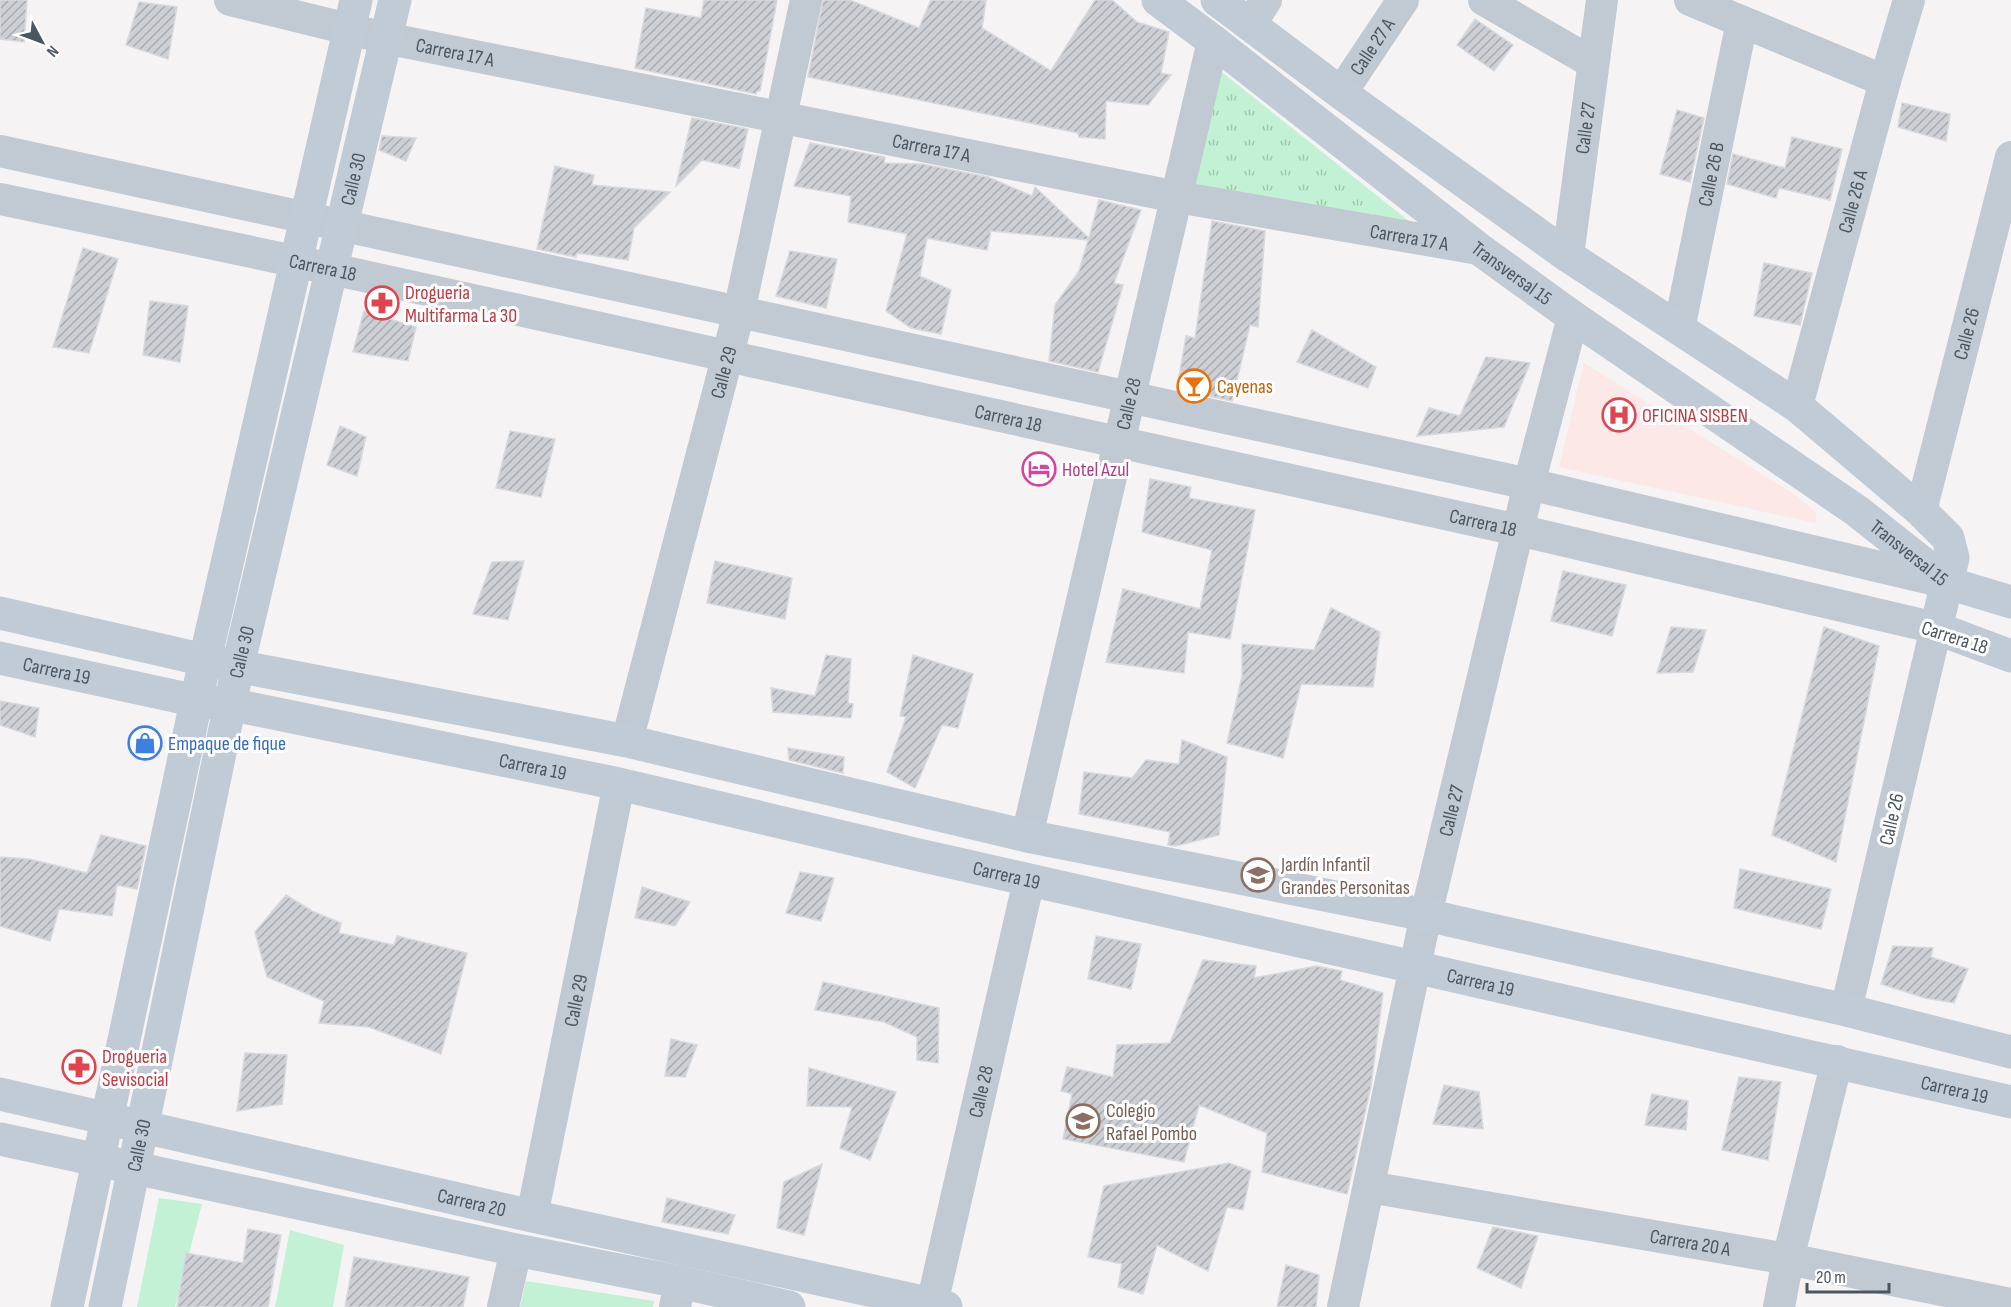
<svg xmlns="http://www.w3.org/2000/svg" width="2011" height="1307" viewBox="0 0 2011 1307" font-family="'Sofia Sans Condensed',sans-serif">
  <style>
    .medical { fill: #fce8e6 }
    .grass { fill: #c3f1d5 }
    .park { fill: url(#park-tufts) }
    .building { fill: url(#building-hatch); stroke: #d7d9de; stroke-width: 1.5 }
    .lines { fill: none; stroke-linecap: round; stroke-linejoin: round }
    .street { stroke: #c1cad2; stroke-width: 32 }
    .secondary { stroke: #c1cbd6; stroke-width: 33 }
    .labels { text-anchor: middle; stroke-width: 6; stroke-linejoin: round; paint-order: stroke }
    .street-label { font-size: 20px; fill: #4a5661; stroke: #fff }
    .health-label { font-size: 20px; fill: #be3a42; stroke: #fff; text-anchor: start }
    .food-label { font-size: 20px; fill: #c56008; stroke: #fff; text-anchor: start }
    .hotel-label { font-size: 20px; fill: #b23c85; stroke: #fff; text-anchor: start }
    .shop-label { font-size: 20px; fill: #366cbe; stroke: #fff; text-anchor: start }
    .education-label { font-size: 20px; fill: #785e54; stroke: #fff; text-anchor: start }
  </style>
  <defs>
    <pattern id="park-tufts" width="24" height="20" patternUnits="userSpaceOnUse" patternTransform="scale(1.5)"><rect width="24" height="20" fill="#c3f1d5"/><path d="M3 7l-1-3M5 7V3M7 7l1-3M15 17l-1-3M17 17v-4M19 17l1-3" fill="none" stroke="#a0c6b0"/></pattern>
    <pattern id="building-hatch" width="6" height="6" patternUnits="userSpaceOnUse" patternTransform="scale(1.5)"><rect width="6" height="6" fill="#cdcfd5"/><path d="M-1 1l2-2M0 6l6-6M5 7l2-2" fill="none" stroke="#a8abb0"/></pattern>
  </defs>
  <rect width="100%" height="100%" fill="#f5f3f3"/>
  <path class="medical" d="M1584,363L1797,496L1816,513V523L1559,467Z"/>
  <path class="grass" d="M159,1198L202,1204L175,1307H137Z
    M290,1230L344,1245L333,1307H275Z
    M526,1281L654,1301L653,1307H520Z"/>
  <path class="park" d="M1213,65L1424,233L1186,183Z"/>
  <path class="building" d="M0,0H27L24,42L0,39Z
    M704,0H777L760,91H757L756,94L635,68L646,8L701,18Z
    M823,0H850L919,28L931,0H986L982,28L1051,71L1095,0H1112L1137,22L1169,32L1161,73L1171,75L1148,105L1106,101L1105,139L1079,137L1078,133L808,77Z
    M139,2L177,7L168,59L126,45Z
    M1475,19L1513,45L1494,71L1457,45Z
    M1902,103L1950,114L1946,141L1898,127Z
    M1677,110L1704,118L1690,182L1660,174Z
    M692,118L748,129L739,168L702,160L676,186Z
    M382,136L416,138L406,161L379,150Z
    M1792,137L1842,149L1830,200L1779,188L1776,198L1727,184L1733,154L1785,168Z
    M810,143L885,157L884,163L922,164L988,177L1032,196L1035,187L1089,238L1099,200L1141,210L1114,283L1123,285L1098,372L1049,361L1055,305L1079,271L1088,240L991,231L987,250L927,238L920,276L951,290L941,334L911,328L886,311L907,234L848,222L851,196L794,186Z
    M555,166L594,175L592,185L670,192L634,228L628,260L577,253L576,257L537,249Z
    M1212,221L1265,231L1258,327L1250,325L1232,401L1177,389L1186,336L1195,338Z
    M83,248L118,259L89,353L53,347Z
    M790,251L837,259L826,308L776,296Z
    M1764,263L1812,273L1800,325L1754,316Z
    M150,301L188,306L180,362L143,355Z
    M364,311L416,327L408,361L353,352Z
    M1312,330L1376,367L1368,388L1297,362Z
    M1486,357L1530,363L1504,427L1417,436L1429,408L1460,416Z
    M340,426L366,437L357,476L327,465Z
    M510,431L555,439L541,497L496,488Z
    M1150,479L1191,487L1189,498L1255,510L1230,639L1188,632L1184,673L1106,662L1123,589L1200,609L1212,550L1142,532Z
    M524,561L508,620L473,614L492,562Z
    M715,561L792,578L785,619L707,603Z
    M1563,571L1626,585L1612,636L1551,621Z
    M1331,608L1380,632L1373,687L1301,684L1283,758L1227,743L1242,676V644L1314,650Z
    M1671,627L1706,630L1693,672L1657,673Z
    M1824,627L1879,646L1836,862L1772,835Z
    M826,655L851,659L848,703L853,704L851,718L773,712L771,688L815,696Z
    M913,655L973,674L958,728L942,725L915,788L887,772L906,717L900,716Z
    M0,701L39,708L35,737L0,725Z
    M1182,740L1227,757L1219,835L1176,846L1168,845L1170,832L1079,814L1084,772L1132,778L1146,760L1179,764Z
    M788,748L844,757L843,773L789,760Z
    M101,835L146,846L137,889L117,885L112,916L59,909L50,941L0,926V857L29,859L87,873Z
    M1740,869L1831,889L1821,929L1734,908Z
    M800,872L834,878L821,921L786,913Z
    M642,887L690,902L675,926L635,918Z
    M286,895L312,911L341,923L339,933L394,945L397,936L467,953L441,1054L369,1027L319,1023L324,1001L267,977L255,932Z
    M1096,936L1141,944L1131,989L1088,979Z
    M1893,946L1933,948L1931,957L1968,969L1954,1003L1925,998L1881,984Z
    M1203,960L1256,966L1254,978L1316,966L1342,971L1340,980L1383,993L1371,1086L1347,1194L1262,1172L1267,1133L1199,1105L1184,1162L1063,1139L1072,1094L1061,1091L1067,1067L1113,1077L1117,1045L1170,1043Z
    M823,982L939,1008L938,1063L917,1060V1037L884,1022L815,1010Z
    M671,1039L697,1045L685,1077L665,1076Z
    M245,1053L287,1055L282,1104L237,1111Z
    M809,1068L896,1092L870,1160L840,1148L852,1107L807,1106Z
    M1739,1077L1781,1082L1768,1160L1722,1150Z
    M1444,1085L1479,1092L1483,1129L1433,1124Z
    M1652,1094L1688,1101L1686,1130L1645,1125Z
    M1229,1163L1251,1171L1243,1210L1227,1207L1208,1271L1157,1245L1143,1294L1118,1287L1122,1264L1088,1257L1104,1186Z
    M822,1164L804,1235L777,1228L784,1182Z
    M667,1198L735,1215L728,1234L662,1222Z
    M1493,1227L1538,1236L1521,1288L1477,1268Z
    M248,1229L281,1235L268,1307H177L186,1253L243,1263Z
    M354,1257L469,1277L463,1307H345Z
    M1286,1265L1319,1275L1316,1307H1277Z"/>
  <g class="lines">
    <g class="street">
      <path id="s1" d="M230,0L385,38L1177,197L1479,249"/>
      <path d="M1484,0L1593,63"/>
      <path d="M1690,0L1885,81"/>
      <path d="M1250,25L1266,0"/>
      <path id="s2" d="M1341,93L1403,0"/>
      <path d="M0,151L1529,484L1948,583"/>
      <path id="s3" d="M0,199L332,269L1518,530L1936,628L1846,1010"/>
      <path id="s4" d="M1568,256L1602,0"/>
      <path id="s5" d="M1679,329L1742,22"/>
      <path id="s6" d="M1797,406L1885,81L1909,0"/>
      <path id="s7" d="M1921,511L2011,157"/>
      <path id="s8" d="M627,741L739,312L806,0"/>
      <path id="s9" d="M1027,836L1213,41"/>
      <path id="s10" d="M1369,1187L1788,1259L2011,1304"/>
      <path id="s11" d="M532,1216L619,784"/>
      <path id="s12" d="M932,1304L1029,880"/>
      <path d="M503,1307L516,1250"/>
      <path d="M675,1307L680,1282"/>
      <path id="s13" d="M1343,1307L1426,915L1529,484L1573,317"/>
      <path d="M1779,1307L1788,1259L1837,1061"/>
    </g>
    <g class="secondary">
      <path id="s14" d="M1158,0L1213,41L1479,249L1573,317L1857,511L1948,583L2011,602"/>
      <path d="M1217,0L1341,93L1568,256L1797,406L1921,511L1948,538L1953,558L1936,628L2011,656"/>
      <path d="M0,613L205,660L627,741L1027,836L1426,915L1846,1010L2011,1052"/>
      <path id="s15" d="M0,658L197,701L229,704L619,784L919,855L2011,1102"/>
      <path id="s16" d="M0,1094L532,1216L946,1307"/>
      <path d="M0,1139L516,1250L680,1282L789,1307"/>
      <path d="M67,1307L205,660L356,0"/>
      <path id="s17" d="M105,1307L238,666L395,0"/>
    </g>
  </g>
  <defs>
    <g id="pharmacy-ring" transform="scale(1.725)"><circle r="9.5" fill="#fff" stroke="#e0444e" stroke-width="1.5"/><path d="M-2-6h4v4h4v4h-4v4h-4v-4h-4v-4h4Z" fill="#e0444e"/></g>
    <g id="bar-ring" transform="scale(1.725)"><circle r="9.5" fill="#fff" stroke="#e8710a" stroke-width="1.5"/><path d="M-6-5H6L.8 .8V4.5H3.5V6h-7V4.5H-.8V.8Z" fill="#e8710a"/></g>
    <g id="hospital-ring" transform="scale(1.725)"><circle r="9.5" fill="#fff" stroke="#e0444e" stroke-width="1.5"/><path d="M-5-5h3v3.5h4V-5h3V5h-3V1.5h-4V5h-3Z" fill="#e0444e"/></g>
    <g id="hotel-ring" transform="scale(1.725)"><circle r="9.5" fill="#fff" stroke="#d1479c" stroke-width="1.5"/><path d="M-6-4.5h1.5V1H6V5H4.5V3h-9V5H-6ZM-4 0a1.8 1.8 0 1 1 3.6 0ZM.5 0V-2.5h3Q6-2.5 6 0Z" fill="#d1479c"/></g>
    <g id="shop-ring" transform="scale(1.725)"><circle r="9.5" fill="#fff" stroke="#3f7fe0" stroke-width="1.5"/><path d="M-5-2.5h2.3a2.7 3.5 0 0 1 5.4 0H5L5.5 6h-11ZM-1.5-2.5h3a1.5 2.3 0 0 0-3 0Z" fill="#3f7fe0"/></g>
    <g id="school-ring" transform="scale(1.725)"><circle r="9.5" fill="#fff" stroke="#8d6e63" stroke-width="1.5"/><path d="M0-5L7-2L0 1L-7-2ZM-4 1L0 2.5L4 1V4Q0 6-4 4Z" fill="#8d6e63"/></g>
  </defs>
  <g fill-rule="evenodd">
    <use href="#pharmacy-ring" x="382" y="303"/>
    <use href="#bar-ring" x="1194" y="386"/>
    <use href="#hospital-ring" x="1619" y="415"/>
    <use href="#hotel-ring" x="1039" y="469"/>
    <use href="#shop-ring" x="145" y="743"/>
    <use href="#school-ring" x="1258" y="875"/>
    <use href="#pharmacy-ring" x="79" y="1067"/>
    <use href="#school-ring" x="1083" y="1121"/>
  </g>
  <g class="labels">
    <g class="street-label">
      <text dy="7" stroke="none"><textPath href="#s2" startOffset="56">Calle 27 A</textPath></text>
      <text dy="7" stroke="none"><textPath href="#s1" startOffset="231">Carrera 17 A</textPath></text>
      <text dy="7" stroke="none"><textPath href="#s4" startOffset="129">Calle 27</textPath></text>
      <text dy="7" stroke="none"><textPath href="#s1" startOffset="717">Carrera 17 A</textPath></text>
      <text dy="7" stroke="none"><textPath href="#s5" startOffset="158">Calle 26 B</textPath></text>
      <text dy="7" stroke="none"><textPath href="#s17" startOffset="1155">Calle 30</textPath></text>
      <text dy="7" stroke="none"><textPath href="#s6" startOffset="212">Calle 26 A</textPath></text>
      <text dy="7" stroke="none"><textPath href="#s1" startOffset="1203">Carrera 17 A</textPath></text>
      <text dy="7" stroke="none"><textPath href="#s3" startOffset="330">Carrera 18</textPath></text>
      <text dy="7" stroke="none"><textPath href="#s14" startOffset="447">Transversal 15</textPath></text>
      <text dy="7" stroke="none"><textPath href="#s7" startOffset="183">Calle 26</textPath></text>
      <text dy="7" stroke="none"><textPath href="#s8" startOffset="381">Calle 29</textPath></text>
      <text dy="7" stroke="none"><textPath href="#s9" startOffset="444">Calle 28</textPath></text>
      <text dy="7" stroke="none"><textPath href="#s3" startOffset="1032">Carrera 18</textPath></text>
      <text dy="7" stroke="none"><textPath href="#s3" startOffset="1518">Carrera 18</textPath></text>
      <text dy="7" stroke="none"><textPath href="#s14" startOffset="933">Transversal 15</textPath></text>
      <text transform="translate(1955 637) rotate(18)" y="7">Carrera 18</text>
      <text dy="7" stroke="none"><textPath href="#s17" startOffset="669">Calle 30</textPath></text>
      <text dy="7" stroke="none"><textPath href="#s15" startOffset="58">Carrera 19</textPath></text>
      <text dy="7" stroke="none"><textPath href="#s15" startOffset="544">Carrera 19</textPath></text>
      <text dy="7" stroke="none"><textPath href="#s13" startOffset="508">Calle 27</textPath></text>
      <text transform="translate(1891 819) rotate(-77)" y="7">Calle 26</text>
      <text dy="7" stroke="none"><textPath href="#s15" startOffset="1030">Carrera 19</textPath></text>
      <text dy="7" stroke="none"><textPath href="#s15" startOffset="1516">Carrera 19</textPath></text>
      <text dy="7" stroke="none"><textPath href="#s11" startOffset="220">Calle 29</textPath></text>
      <text dy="7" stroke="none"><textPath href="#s15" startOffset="2002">Carrera 19</textPath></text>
      <text dy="7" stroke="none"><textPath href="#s12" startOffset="218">Calle 28</textPath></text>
      <text dy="7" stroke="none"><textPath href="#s17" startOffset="165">Calle 30</textPath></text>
      <text dy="7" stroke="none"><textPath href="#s16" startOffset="484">Carrera 20</textPath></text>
      <text dy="7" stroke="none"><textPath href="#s10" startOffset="326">Carrera 20 A</textPath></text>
    </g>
    <g class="health-label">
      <text x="405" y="299">Drogueria<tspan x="405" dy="23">Multifarma La 30</tspan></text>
      <text x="1642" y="422">OFICINA SISBEN</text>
      <text x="102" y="1063">Drogueria<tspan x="102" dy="23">Sevisocial</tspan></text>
    </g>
    <g class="food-label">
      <text x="1217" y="393">Cayenas</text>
    </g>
    <g class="hotel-label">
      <text x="1062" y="476">Hotel Azul</text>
    </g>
    <g class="shop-label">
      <text x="168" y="750">Empaque de fique</text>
    </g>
    <g class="education-label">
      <text x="1281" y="871">Jardín Infantil<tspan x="1281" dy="23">Grandes Personitas</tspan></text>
      <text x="1106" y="1117">Colegio<tspan x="1106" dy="23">Rafael Pombo</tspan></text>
    </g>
  </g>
  <g transform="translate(42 42) rotate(131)" stroke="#ffffff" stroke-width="4.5" paint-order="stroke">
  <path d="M0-4.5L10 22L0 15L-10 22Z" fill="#4a5661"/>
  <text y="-9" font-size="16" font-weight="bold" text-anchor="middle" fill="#4a5661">N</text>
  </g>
  <path d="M1807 1283v9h82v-9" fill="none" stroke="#4a5661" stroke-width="3"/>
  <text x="1816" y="1283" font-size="18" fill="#4a5661" stroke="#ffffff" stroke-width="4.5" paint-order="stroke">20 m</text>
</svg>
